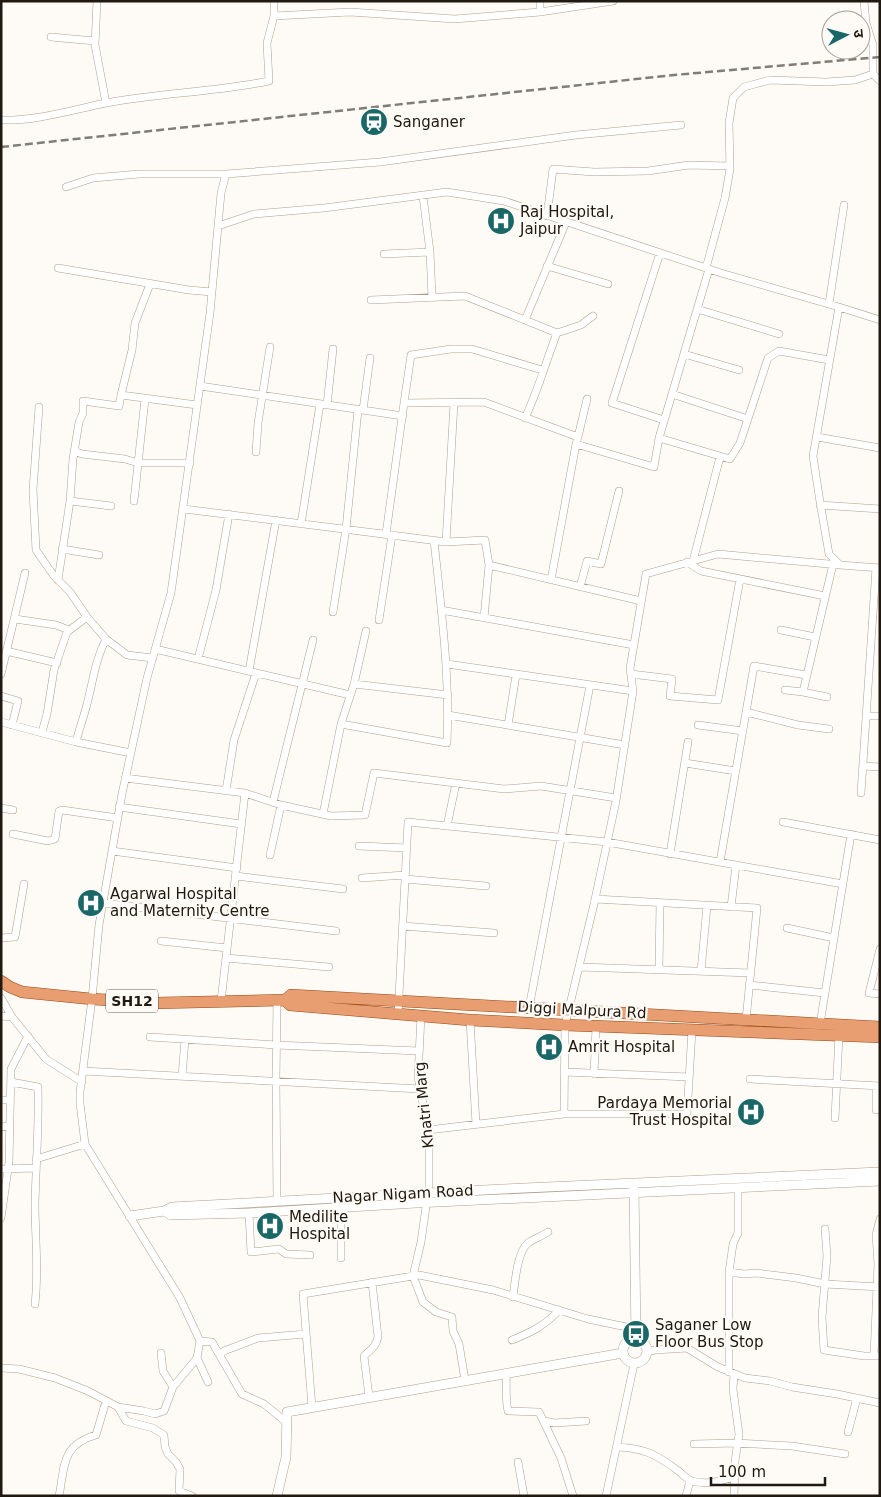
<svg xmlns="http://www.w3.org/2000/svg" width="881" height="1497" viewBox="0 0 881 1497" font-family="'DejaVu Sans','Noto Sans Devanagari',sans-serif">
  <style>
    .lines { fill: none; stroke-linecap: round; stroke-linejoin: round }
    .minor-casing { stroke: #b29f8a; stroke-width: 8 }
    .tertiary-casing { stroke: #b29f8a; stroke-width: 10 }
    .primary-casing { stroke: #984611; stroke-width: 12 }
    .minor { stroke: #fff; stroke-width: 7 }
    .tertiary { stroke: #fff; stroke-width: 9 }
    .primary { stroke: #e89e70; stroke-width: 11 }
    .rail { stroke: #827c76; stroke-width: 2.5; stroke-dasharray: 8 4; stroke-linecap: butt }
    .labels { text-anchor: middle; stroke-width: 4.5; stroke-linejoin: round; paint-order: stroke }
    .shield { fill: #fefaf5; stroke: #635c55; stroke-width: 1 }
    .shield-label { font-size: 14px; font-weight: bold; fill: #201911 }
    .poi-label { font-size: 15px; fill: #201911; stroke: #fefaf5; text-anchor: start }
    .street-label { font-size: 15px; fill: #201911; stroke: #fefaf5 }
  </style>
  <rect width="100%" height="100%" fill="#fefaf5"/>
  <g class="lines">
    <g class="minor-casing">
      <path id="minor" d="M97,1L95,45L106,103
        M274,1V16L350,12L455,19L540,12L613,1
        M540,1V12
        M51,37L95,41
        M873,74L880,81
        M1,120C37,121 71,110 106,103C160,93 215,92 269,81L267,43L274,16
        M66,187L93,178L139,174H226
        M423,196L430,252L432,297
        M547,216L553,169L594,172L648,171L689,165L730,166
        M218,226L221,193L226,174L380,162L576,135L681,125
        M660,253L612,403L664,420
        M384,254L430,252
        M547,266L608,284
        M58,268L189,290L212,292
        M706,268L725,198L730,169L729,123L733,98L744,87L770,80L826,82L855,80L873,74V45L866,23L864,1
        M150,284L135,323L132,350L121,395L197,405
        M371,300L465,296L557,333L581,325L593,316
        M829,304L844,205
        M839,307L880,320
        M697,309L779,334
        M525,320L566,222
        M684,354L739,370
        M200,386L403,416
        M672,394L748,419
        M404,403L411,355L451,349H472L542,370
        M327,405L333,349
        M39,407L33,490L36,550L54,576L70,592L87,617L106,639L127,655L153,658
        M363,410L370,358
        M525,418C538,391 546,361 557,333
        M578,437L587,399
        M817,437L880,448
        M659,438L730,459L740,443L768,358L779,351L829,360
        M74,451L82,454L125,459L138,463H190
        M256,452L258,423L270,347
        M70,501L111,506
        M134,501L145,399
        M820,505L880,509
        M184,509L446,542L485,540L489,565L484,618
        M301,524L320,404
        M386,534L404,403L484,402L578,437L576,444L654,467L659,438L709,269
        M446,542L454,403
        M62,549L99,555
        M693,561L720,457
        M687,562L701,571L825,596
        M489,565L641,601
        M58,580L70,501L73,459L79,422L83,413V401L119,406L121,395
        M551,580L576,444
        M580,587L587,561L601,564L619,491
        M441,610L634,645
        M333,612L346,529L358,410
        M15,619L56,625L69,630
        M379,620L392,535
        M781,630L815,637
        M155,649L350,695
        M6,651L57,663
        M198,659L216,590L229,514
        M447,664L633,691
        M249,671L276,520
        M1,674L25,573
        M631,674L672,679L670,696L718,700L740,579
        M354,684L448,695
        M785,690L803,692
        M1,696L18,701L12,725
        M827,697L803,692L833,564
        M746,712L798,725L829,729
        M448,715L625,745
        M866,716H880
        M1,722L76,742L131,753
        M341,724L447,743C450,675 441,608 434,540
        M508,725L516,675
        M698,725L743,731
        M42,732L47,714L54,670L67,632L87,617
        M76,742C79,729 84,717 87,704C93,682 95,660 106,639
        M685,763L736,771
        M863,766L880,767
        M125,778L245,793L281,805L331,816L365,815L374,773L504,789L541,786L616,798
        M226,791L234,740L256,673
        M861,793L876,568
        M273,802L313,640
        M119,807L241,824
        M1,808L13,810
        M323,814L341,724L354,684L366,631
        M783,822L880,840
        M447,826L456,783
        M13,834L48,841L55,839L59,811L62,810L118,818
        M359,846L407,848
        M112,851L237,868
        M670,854L688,742
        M270,855L281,805
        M720,862L754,666L806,675
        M236,876L343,889
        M362,878L405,875
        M405,879L486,886
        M595,899L757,908L746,1020
        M103,903L336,931
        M731,907L736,865
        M403,926L494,933
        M787,928L834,938
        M1,938L15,937L24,884
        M161,941L227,948
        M880,949L869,993L880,994
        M226,958L329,967
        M580,967L751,973
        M659,969L660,903
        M701,971L707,906
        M749,985L825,993
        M1,998L12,1017L46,1059L82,1082
        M221,1001L245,793
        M529,1008L590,685
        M398,1015L408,822L607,842L843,884
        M1,1016L12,1017
        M421,1016L418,1077L429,1136V1186L421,1242L413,1276L423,1302L436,1312L452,1317L453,1331L459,1344L465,1380
        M470,1020L476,1124
        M820,1024L851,834
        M150,1037L276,1045L419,1051
        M83,1071L420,1089
        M565,1072L689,1077
        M594,1074L596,1027
        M182,1076L185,1040
        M750,1079L880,1086
        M11,1082L38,1087C39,1126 36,1165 35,1203C35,1237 39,1270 35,1304
        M1,1100H10
        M876,1110V1086
        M564,1114L565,1025L594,904L616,801L633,691L630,668L646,574L718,554L840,565
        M835,1118L839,1035
        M1,1127L10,1126
        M428,1130L564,1114H687L692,1030
        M36,1159L85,1144
        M1,1169L36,1168
        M738,1188V1233L733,1244L729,1272L744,1274L756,1273L796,1278L825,1284L880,1287
        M277,1201L276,1081L277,1000
        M341,1208V1258
        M249,1213L251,1252L279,1249L286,1254L310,1255
        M1,1218L9,1162L11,1069L28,1036
        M825,1229L827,1256L822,1317L824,1350L864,1356H880
        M513,1297C515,1283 517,1252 528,1243C533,1239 542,1236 548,1232
        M512,1340C530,1333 546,1325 559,1310
        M200,1341L197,1358L208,1382
        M647,1352L655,1350L687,1348L718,1367L745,1378L770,1381L792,1387L837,1394L880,1403
        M161,1353L163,1371L173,1387
        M220,1355L224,1351L258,1338L306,1334
        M874,1356L878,1264L876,1235L880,1219
        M1,1368L19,1369L55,1378L88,1391L118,1407L144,1411L155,1414L164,1411L173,1387L197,1358
        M729,1372V1272
        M506,1373C507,1386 505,1398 508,1411L539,1412L561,1458L573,1496
        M734,1374L733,1389L739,1434L735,1461L734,1496
        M369,1397L364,1356C371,1349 376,1347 378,1337L372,1282
        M118,1407L126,1421L153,1428L164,1435L165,1447L168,1454L176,1462L180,1469L179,1491L192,1496
        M312,1407L303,1294L419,1275L493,1290L588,1319L636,1329
        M544,1421L555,1423L586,1421
        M286,1422L264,1404L242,1394L212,1342L200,1341L180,1298L85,1144L80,1103V1092L92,999L99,925L122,794L147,678L171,593L210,313L218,226L254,214L324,208L447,192L504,201L721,273L839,307L813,456L820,502L829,554L840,565L880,568
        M848,1432L857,1398
        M694,1444L736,1443L792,1446L845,1454
        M617,1447C643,1448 656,1454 677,1470C682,1473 686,1479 692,1481C707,1485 720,1481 734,1477
        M518,1462L524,1496
        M59,1496C65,1466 61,1445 96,1435L106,1401
        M606,1496L634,1364
        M686,1496L690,1481"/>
    </g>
    <g class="tertiary-casing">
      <path id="tertiary" d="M634,1187L636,1339
        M164,1211L171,1215L249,1213L416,1203L880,1181
        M130,1216L164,1211L172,1207L503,1189L880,1172
        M623 1351a12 12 0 1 1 24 0a12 12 0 1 1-24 0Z
        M277,1496L286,1457L287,1412L623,1353"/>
    </g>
    <g class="primary-casing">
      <path id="primary" d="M1,981L10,987L22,992L92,999L156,1003L285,1000L291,995L880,1027
        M285,1000L290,1005L470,1020L565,1025L880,1037"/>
    </g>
    <use href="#minor" class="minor"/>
    <use href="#tertiary" class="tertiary"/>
    <use href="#primary" class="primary"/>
    <path class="rail" d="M1,147L674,75L880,57"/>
  </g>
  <defs>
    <g id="station-disc" transform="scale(1.4375)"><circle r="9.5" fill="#1a6767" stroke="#fefaf5"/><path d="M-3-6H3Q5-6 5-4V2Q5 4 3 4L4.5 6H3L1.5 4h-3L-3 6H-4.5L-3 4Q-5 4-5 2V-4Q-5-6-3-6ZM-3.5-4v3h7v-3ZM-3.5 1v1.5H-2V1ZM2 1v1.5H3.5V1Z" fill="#fff"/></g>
    <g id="hospital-disc" transform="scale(1.4375)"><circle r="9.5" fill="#1a6767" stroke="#fefaf5"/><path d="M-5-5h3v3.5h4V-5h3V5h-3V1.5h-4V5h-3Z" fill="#fff"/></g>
    <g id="bus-disc" transform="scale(1.4375)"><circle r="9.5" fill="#1a6767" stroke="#fefaf5"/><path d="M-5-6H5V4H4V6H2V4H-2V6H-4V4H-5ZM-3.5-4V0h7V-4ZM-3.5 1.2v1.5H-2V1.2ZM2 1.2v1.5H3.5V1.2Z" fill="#fff"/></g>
  </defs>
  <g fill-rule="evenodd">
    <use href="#station-disc" x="374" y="122"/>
    <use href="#hospital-disc" x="501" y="221"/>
    <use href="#hospital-disc" x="91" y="903"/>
    <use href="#hospital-disc" x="549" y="1047"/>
    <use href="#hospital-disc" x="751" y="1112"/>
    <use href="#hospital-disc" x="270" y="1226"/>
    <use href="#bus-disc" x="636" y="1334"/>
  </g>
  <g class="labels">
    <rect class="shield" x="106" y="989.5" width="52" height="23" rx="4"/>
    <g class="shield-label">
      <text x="132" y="1006">SH12</text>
    </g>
    <g class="poi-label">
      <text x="393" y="127">Sanganer</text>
      <text x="520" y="217">Raj Hospital,<tspan x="520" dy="17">Jaipur</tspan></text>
      <text x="110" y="899">Agarwal Hospital<tspan x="110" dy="17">and Maternity Centre</tspan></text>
      <text x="568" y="1052">Amrit Hospital</text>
      <text x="732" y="1108" text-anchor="end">Pardaya Memorial<tspan x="732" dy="17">Trust Hospital</tspan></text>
      <text x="289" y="1222">Medilite<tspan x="289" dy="17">Hospital</tspan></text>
      <text x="655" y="1330">Saganer Low<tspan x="655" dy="17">Floor Bus Stop</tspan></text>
    </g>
    <g class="street-label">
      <text transform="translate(582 1010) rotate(3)" y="5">Diggi Malpura Rd</text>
      <text transform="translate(424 1105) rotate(-96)" y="5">Khatri Marg</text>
      <text transform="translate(403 1194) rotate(-3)" y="5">Nagar Nigam Road</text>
    </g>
  </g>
  <rect width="881" height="1497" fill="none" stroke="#201911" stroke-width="5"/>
  <g transform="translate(846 35) rotate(84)"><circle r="24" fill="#fefaf5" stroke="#a5a09a"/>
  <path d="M0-4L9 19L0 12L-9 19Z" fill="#1a6767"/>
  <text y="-8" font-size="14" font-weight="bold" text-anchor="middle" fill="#201911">उ</text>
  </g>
  <path d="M711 1477v8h114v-8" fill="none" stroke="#201911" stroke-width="2.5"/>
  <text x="718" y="1477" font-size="15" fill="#201911" stroke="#fefaf5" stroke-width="4" paint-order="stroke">100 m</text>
</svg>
